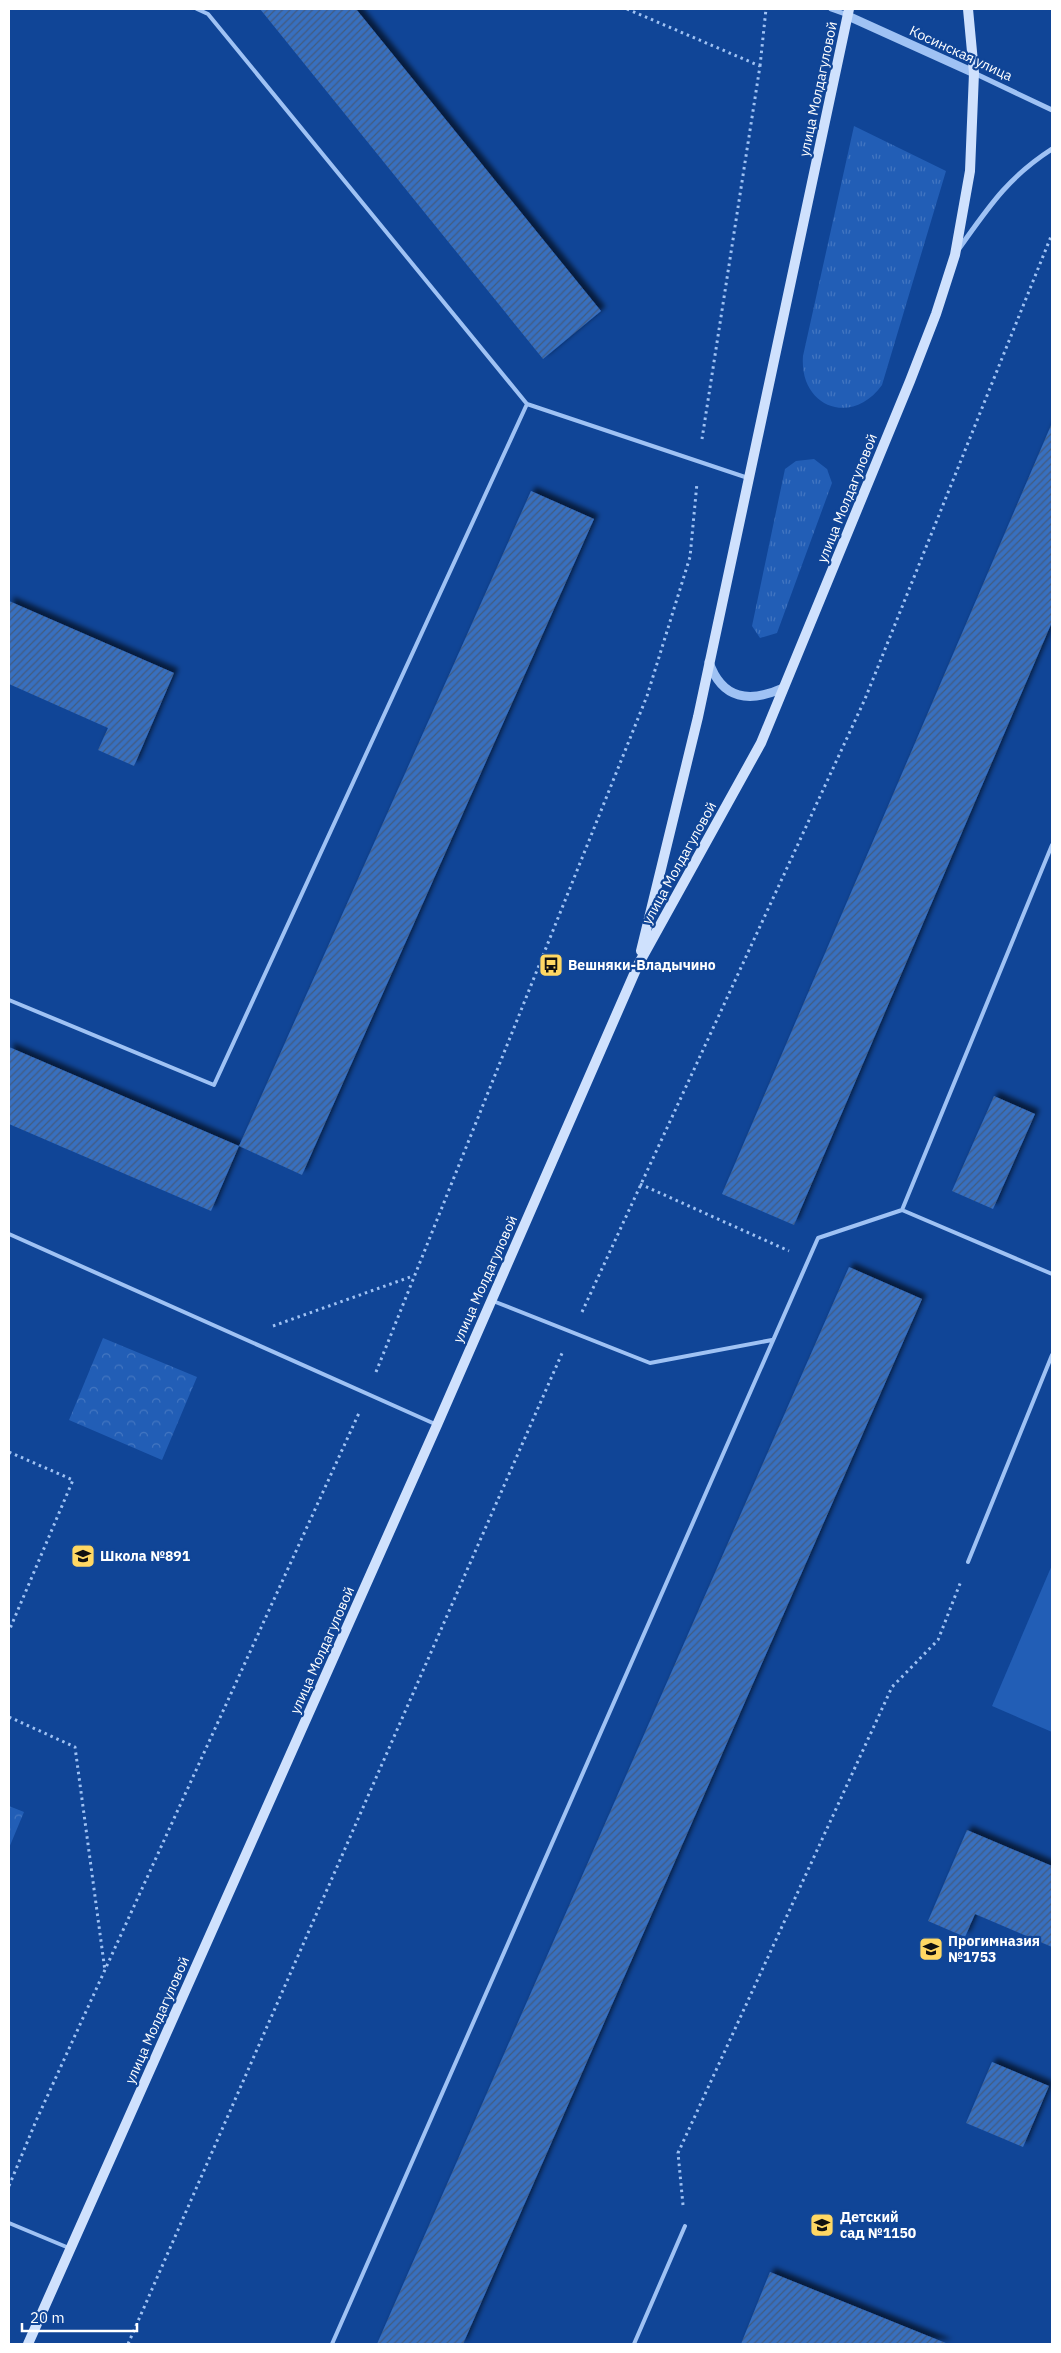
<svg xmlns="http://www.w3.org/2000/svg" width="1061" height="2353" viewBox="0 0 1061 2353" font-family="'IBM Plex Sans',sans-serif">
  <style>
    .grass { fill: url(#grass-tufts) }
    .park { fill: url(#park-crowns) }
    .pitch { fill: #225eb6 }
    .building { fill: url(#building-hatch); filter: url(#shadow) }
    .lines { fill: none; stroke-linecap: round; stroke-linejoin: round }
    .path { stroke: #9fc2f4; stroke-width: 3; stroke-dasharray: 2.5 4; stroke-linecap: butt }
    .service { stroke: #9fc2f4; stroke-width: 4 }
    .minor { stroke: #9fc2f4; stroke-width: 5 }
    .tertiary { stroke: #9fc2f4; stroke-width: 9 }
    .secondary { stroke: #cfe1fd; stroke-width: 10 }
    .labels { text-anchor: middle; stroke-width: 4.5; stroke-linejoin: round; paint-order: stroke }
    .street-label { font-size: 14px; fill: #fff; stroke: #104597 }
    .poi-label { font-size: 14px; font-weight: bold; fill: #fff; stroke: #104597; text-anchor: start }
  </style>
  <defs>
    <pattern id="grass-tufts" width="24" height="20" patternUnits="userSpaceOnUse" patternTransform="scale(1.25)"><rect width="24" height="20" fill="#225eb6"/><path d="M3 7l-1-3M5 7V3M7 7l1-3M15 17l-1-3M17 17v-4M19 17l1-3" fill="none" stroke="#4376c1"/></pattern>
    <pattern id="park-crowns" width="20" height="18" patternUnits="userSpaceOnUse" patternTransform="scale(1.25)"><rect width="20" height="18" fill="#225eb6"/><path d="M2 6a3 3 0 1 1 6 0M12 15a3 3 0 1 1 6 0" fill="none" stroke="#4376c1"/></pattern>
    <pattern id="building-hatch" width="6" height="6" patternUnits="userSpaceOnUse" patternTransform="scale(1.25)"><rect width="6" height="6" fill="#386fbf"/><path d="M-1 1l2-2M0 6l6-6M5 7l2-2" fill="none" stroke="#435c80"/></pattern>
    <filter id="shadow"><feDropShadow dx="4.5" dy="-4.5" stdDeviation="2.5" flood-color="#0009"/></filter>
  </defs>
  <rect width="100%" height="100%" fill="#104597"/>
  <path class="grass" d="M854,126L946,171L882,385C852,427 799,407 803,356Z
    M814,459L827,469L832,483L777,633L760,638L752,626L785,469L796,461Z"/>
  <path class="park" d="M103,1338L197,1377L162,1460L69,1420Z
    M9,1806L24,1812L9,1848Z"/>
  <path class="pitch" d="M1052,1565V1732L992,1706Z"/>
  <path class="building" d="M260,9H356L601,311L543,359Z
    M1052,423V622L794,1225L722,1194Z
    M531,491L594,519L302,1175L239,1146Z
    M9,601L174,673L134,766L98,750L108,728L9,684Z
    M9,1047L239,1146L211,1211L9,1124Z
    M994,1096L1035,1114L993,1209L952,1191Z
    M849,1267L922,1299L463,2344H377Z
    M967,1830L1052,1866V1947L975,1914L965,1937L928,1921Z
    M992,2062L1049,2086L1023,2147L966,2123Z
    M770,2272L948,2344H741Z"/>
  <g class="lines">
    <path class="path" d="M627,9L760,66L702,439
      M760,66L766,9
      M640,1184L789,1251
      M582,1312L865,699L1052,234
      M273,1326L413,1276
      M376,1372L647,696L690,557L697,483
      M9,1452L73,1480L9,1631
      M9,1717L75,1747L105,1971
      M9,2186L36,2121L359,1413
      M683,2205L678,2153L892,1687L938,1640L961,1581
      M128,2344L563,1351"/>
    <path class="service" d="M197,9L208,14L527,404
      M9,1000L214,1085L527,404L748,478
      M902,1210L1052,845
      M9,1234L435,1424
      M493,1301L650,1363L772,1340
      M968,1562L1052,1355
      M9,2223L69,2248
      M332,2344L818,1238L902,1210L1052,1274
      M634,2344L685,2226"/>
    <path class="minor" d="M831,9L848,15
      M974,73L1052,110
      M958,250C988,208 1007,178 1052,149"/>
    <path class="tertiary" d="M848,16L974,73
      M709,662C722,700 750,703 783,688"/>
    <path class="secondary" d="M641,951L698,717L849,9
      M28,2344L437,1425L638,965L761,743L910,381L936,314L955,255L970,171L974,73L968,9"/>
  </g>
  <defs>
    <g id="bus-square" transform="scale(1.25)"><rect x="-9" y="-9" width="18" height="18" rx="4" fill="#ffd863" stroke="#104597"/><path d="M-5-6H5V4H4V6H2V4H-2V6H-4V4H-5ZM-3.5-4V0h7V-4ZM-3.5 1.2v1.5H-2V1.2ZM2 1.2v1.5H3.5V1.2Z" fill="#111"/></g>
    <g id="school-square" transform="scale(1.25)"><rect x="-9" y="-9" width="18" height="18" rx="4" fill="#ffd863" stroke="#104597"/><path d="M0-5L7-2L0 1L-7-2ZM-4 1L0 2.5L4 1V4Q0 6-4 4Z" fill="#111"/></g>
  </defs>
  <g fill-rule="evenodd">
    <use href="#bus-square" x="551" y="965"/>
    <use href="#school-square" x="83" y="1556"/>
    <use href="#school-square" x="931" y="1949"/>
    <use href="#school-square" x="822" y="2225"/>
  </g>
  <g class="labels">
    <g class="street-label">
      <text transform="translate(961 53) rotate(25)" y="5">Косинская улица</text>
      <text transform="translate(818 89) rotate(-78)" y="5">улица Молдагуловой</text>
      <text transform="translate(847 498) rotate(-68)" y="5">улица Молдагуловой</text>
      <text transform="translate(679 863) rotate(-61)" y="5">улица Молдагуловой</text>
      <text transform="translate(485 1279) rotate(-66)" y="5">улица Молдагуловой</text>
      <text transform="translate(322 1650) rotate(-66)" y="5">улица Молдагуловой</text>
      <text transform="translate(157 2020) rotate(-66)" y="5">улица Молдагуловой</text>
    </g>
    <g class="poi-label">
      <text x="568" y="970">Вешняки-Владычино</text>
      <text x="100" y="1561">Школа №891</text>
      <text x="948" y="1946">Прогимназия<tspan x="948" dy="16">№1753</tspan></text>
      <text x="840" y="2222">Детский<tspan x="840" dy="16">сад №1150</tspan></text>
    </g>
  </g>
  <rect width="1061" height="2353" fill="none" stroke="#ffffff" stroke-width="20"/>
  <path d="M22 2323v8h115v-8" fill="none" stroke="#ffffff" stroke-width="2.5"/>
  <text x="30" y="2323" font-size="15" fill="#ffffff" stroke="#104597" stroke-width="4" paint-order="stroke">20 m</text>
</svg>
